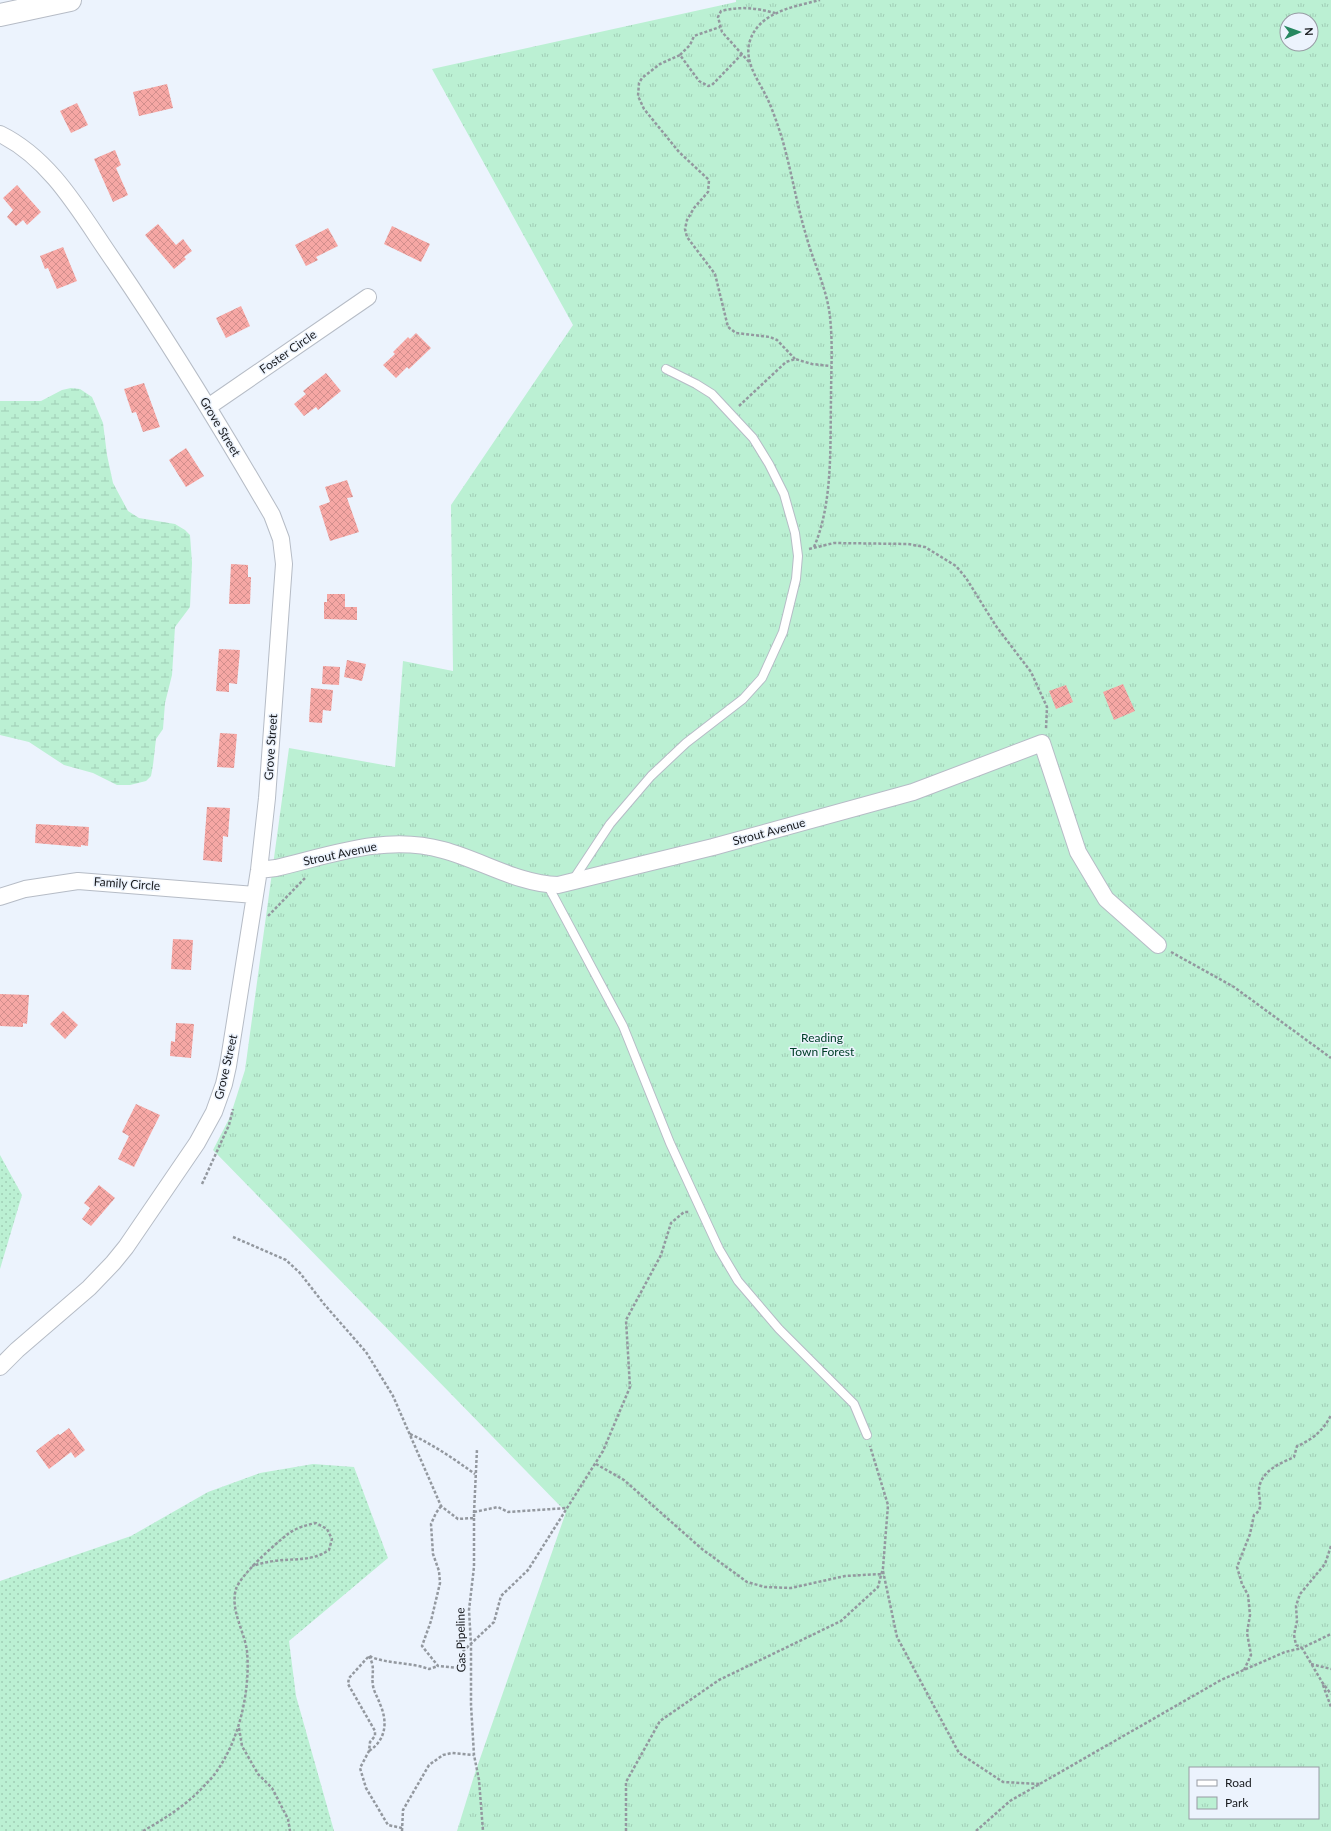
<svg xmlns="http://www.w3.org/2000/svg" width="1331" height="1831" viewBox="0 0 1331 1831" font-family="Lato,sans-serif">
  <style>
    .grass { fill: url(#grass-dots) }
    .wetland { fill: url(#wetland-marsh) }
    .park { fill: url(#park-tufts); fill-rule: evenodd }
    .building { fill: url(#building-cross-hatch) }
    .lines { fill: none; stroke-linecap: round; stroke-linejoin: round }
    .service-casing { stroke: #b6bcc6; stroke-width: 10 }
    .minor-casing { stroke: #b6bcc6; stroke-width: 18 }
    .motorway-casing { stroke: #b6bcc6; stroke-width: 24 }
    .path { stroke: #93989f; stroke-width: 2.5; stroke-dasharray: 3 2; stroke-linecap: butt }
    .service { stroke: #fff; stroke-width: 8 }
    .minor { stroke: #fff; stroke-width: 16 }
    .motorway { stroke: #fff; stroke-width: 22 }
    .labels { text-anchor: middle; stroke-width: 3; stroke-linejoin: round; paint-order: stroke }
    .street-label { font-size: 12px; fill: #181a1e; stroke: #ecf3fd }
    .park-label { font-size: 12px; fill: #004028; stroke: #ecf3fd }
  </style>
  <defs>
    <pattern id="grass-dots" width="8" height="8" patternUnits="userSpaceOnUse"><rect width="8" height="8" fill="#bbf0d3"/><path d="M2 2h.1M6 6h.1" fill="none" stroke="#a0cdb5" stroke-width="1.8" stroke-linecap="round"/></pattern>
    <pattern id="wetland-marsh" width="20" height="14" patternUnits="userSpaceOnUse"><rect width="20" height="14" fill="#bbf0d3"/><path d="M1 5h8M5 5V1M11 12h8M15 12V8" fill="none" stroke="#a0cdb5"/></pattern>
    <pattern id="park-tufts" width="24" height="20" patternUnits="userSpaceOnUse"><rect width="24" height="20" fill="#bbf0d3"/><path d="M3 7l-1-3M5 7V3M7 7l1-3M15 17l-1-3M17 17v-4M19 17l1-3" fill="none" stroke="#a0cdb5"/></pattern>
    <pattern id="building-cross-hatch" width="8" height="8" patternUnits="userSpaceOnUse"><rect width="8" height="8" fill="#f6a7a4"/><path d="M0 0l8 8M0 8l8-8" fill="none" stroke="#d28f8d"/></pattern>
  </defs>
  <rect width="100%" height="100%" fill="#ecf3fd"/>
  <path class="grass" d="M0,1155L22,1195L0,1269Z
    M313,1464L354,1467L388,1558L289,1641L296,1696L334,1831H0V1581L131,1536L208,1492L260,1473Z"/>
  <path class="wetland" d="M71,388L80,389L92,397L103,423L107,455L113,483L128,511L139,518L175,524L185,530L190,535L192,563L190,607L175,627L172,675L165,703L163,729L156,739L153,765L151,776L146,781L130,785H117L93,773L64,765L29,742L0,735V401H41L62,390Z"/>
  <path class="park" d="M736,0H1331V1831H457L475,1773L566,1512L213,1150L230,1117L245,1070L289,748L395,767L403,661L453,671L451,505L573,325L432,69L736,2ZM1287,20H1311V44H1287ZM1190,1768H1318V1818H1190Z"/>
  <path class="building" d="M167,84L173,108L139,116L133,92Z
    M77,103L88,125L71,133L60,111Z
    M115,150L121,165L116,168L128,195L113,202L94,159Z
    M17,185L41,212L27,225L23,220L16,226L7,217L13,210L3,198Z
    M158,224L176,245L183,239L192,251L184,257L186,259L174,269L145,235Z
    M392,226L430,244L421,262L384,244Z
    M328,228L338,246L316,257L318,260L306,266L295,245Z
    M63,247L77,281L57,289L48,268L45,269L40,256Z
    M241,306L250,326L226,338L216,318Z
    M416,333L431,348L409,369L407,367L396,378L383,365L395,354L393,352L408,337L410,339Z
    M326,373L341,391L318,410L316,407L304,416L294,404L306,394L303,391Z
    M144,383L160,427L143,432L136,412L132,413L124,389Z
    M186,448L204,476L186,487L169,460Z
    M347,480L353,497L347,498L359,532L330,541L319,506L330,502L325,487Z
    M231,564L248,565V577H251L250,604H229Z
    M327,594H345V607H357V620L324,619V602H327Z
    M219,649L240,650L237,684L229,683V692L216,691Z
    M347,660L366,664L362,681L344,677Z
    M323,666L340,667L339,685L322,684Z
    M1123,684L1135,711L1114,720L1103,692Z
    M1066,685L1073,702L1056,709L1049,691Z
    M311,688L333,690L331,711L323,710L322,723L309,722Z
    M220,733L237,734L234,768L217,767Z
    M207,807L230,808L228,837L223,836L222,862L203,860Z
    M36,824L89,827L88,846L81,845V847L35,843Z
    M173,939L193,940L191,970L171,969Z
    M0,994L29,995L27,1024L23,1023V1027L0,1026Z
    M63,1011L78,1025L65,1039L50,1024Z
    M176,1023L194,1024L191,1058L170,1056L171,1041L175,1042Z
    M136,1104L160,1115L134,1167L118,1159L129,1136L122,1132Z
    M99,1185L115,1198L91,1226L82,1219L90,1208L84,1203Z
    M69,1428L85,1450L75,1458L71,1452L49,1469L36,1451L58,1434L60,1435Z"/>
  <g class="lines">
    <g class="service-casing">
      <path id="service" d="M573,880L610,824L651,776L686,743L743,699L762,678L783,632L796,579L798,556L795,533L784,494L769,464L753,438L712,394L696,384L666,369
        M547,884L623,1026L670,1143L719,1249L738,1281L779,1329L854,1404L867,1435"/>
    </g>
    <g class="minor-casing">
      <path id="minor" d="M0,134C53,160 82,216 115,263C171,345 222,429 272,515L281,539L284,564L267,798L259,870L228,1066L224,1084L214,1112L197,1143L126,1247L113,1263L89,1288L17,1350L0,1367
        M208,407L368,297
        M259,870L276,868C331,855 386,834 443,850C481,860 518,884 558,885L713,847L913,792L1042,743L1078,852L1106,899L1158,945
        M0,897L25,889L78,881L255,895"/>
    </g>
    <g class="motorway-casing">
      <path id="motorway" d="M0,15L70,0"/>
    </g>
    <path class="path" d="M742,54L712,85L708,86L699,81L680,55L660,64L642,78L639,83L638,96L644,109L679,152L709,180L708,192L694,208L687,220L685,229L687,237L715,274L728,327L736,333L770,337L777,340L795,359
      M680,55L690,45L694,36L720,27
      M749,62L722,32L718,17L721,11C741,6 756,8 775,13
      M739,406L786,362L795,359L812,364L831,366
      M814,547C833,503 830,447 831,399C831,372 833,344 830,317C827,288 813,262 806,235C796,202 791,168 781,135C777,123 773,111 768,100C760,82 745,65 749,44C757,12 793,7 820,0
      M809,549L834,543L908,544L925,547L956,566L966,578L996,626L1031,672L1047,707L1046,729
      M268,916L306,877
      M1171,952L1234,987L1331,1058
      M202,1184L229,1125L233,1109
      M233,1237L286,1260L300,1273L324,1304L366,1352L393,1396L441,1506L458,1519L474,1518V1512L498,1507L508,1512L567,1508
      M410,1434C434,1445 454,1459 475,1474
      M596,1464L624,1480L702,1549L747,1582L765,1587L791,1588L845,1576L881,1574
      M441,1506L436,1513L431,1524L433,1554L439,1571L440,1583L431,1621L422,1646L438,1666L458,1668L461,1653L494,1622L501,1596L528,1570L603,1451L630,1387L626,1320L661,1255L671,1223L684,1212H689
      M474,1513L477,1449
      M474,1518V1567L469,1610L471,1645V1705L474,1755L479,1780L483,1831
      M1331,1546L1325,1564L1300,1594L1296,1606L1297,1621L1294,1635L1296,1645L1302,1648L1331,1634
      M883,1571L897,1637L959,1753L1003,1782L1040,1784
      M369,1656C376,1669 371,1673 373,1686C374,1692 378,1698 380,1704C388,1722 386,1740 369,1751
      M1311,1664L1331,1669
      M1244,1670L1251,1655L1247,1633L1250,1615L1248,1595L1242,1584L1237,1567L1250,1534L1254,1515C1266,1508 1256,1496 1260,1484C1265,1469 1281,1463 1294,1457L1297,1446C1312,1440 1324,1430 1331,1415
      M1323,1685L1331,1707
      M239,1728L242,1746L258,1774L272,1788L288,1819L290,1831
      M402,1828L388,1825L366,1788L360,1768L369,1751L370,1742L375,1736V1731L348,1684L349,1678L369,1656C386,1664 410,1662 429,1669L438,1666
      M143,1831C166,1818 188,1804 206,1784C237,1753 251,1693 247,1651C244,1630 230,1610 236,1589C241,1574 275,1544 288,1534C296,1528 306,1525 316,1523L327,1529L332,1539L329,1550C311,1562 294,1558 274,1561C266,1562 259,1564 252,1566
      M402,1831L403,1810L429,1765L443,1755L452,1753L474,1755
      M626,1831V1782L660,1721L719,1680L841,1621L878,1587L883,1568L888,1505L870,1446
      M976,1831L1010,1801L1221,1680L1285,1652L1302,1648L1322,1682L1331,1694"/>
    <use href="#service" class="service"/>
    <use href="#minor" class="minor"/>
    <use href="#motorway" class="motorway"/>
  </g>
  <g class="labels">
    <g class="street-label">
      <text transform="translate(288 352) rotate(-35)" y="4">Foster Circle</text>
      <text transform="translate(220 427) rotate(59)" y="4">Grove Street</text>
      <text transform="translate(271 747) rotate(-86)" y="4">Grove Street</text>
      <text transform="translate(769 832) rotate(-15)" y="4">Strout Avenue</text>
      <text transform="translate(340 854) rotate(-12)" y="4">Strout Avenue</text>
      <text transform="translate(127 884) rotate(4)" y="4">Family Circle</text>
      <text transform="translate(226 1067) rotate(-77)" y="4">Grove Street</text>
      <text transform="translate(461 1640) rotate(-91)" y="4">Gas Pipeline</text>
    </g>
    <g class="park-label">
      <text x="822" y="1042">Reading<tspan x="822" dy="14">Town Forest</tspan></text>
    </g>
  </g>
  <rect x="1189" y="1767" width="130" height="52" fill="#ecf3fd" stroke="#979ca4"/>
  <rect x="1197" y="1780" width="20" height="6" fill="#ffffff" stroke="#979ca4"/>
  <text x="1225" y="1787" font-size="12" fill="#181a1e">Road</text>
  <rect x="1197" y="1797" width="20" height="12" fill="url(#park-tufts)" stroke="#979ca4"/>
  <text x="1225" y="1807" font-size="12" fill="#181a1e">Park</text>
  <g transform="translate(1299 32) rotate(88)"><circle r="19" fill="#ecf3fd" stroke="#979ca4"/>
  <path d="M0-3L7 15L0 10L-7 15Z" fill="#268760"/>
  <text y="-6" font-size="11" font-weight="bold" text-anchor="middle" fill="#181a1e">N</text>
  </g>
</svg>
